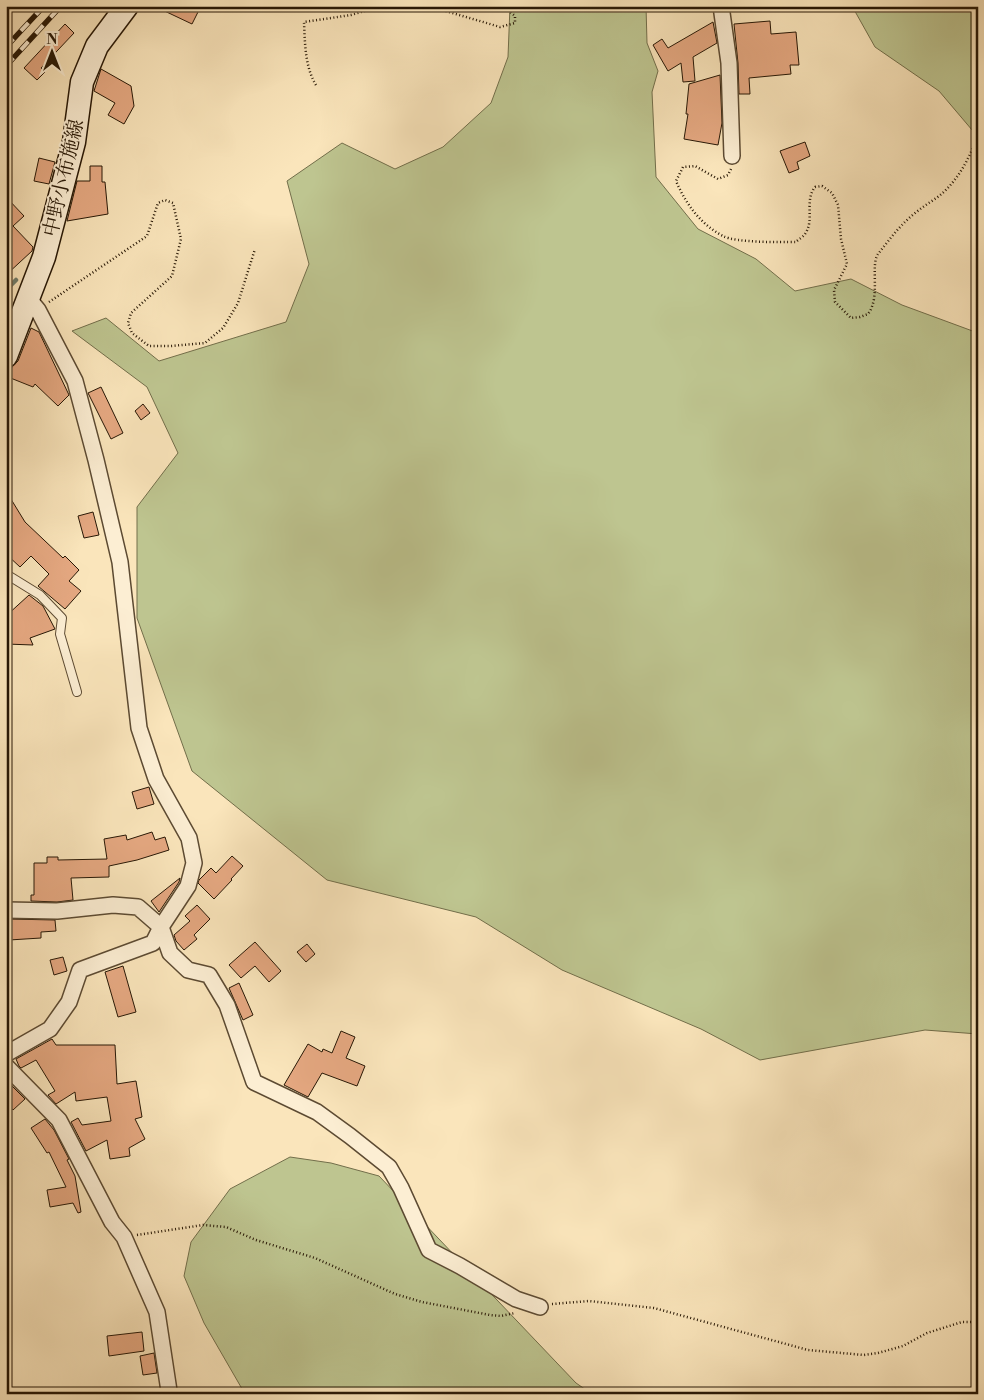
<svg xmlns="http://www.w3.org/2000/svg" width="984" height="1400" viewBox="0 0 984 1400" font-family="'Libre Bodoni','Noto Serif JP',serif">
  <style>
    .green { fill: #bec590; stroke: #726e4a }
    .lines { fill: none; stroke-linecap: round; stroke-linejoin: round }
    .stream { stroke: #6f7c69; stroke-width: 4.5 }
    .building { fill: #e5a881; stroke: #271705 }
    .service-casing { stroke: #5c4a32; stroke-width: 10 }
    .minor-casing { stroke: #5c4a32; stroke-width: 18 }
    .secondary-casing { stroke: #271705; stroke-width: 25 }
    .path { stroke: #271705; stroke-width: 2.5; stroke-dasharray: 1 2.5; stroke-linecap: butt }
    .service { stroke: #fceed3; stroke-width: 8 }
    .minor { stroke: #fceed3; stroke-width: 15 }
    .secondary { stroke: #fceed3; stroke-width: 22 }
    .rail-casing { stroke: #271705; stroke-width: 5.5 }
    .rail { stroke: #fceed3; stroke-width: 4; stroke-dasharray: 11; stroke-linecap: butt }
    .labels { text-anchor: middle; stroke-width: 4; stroke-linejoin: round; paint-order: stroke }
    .street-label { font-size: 20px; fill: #271705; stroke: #fceed3 }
  </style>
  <rect width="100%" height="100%" fill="#fae5bb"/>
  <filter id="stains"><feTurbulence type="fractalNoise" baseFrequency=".004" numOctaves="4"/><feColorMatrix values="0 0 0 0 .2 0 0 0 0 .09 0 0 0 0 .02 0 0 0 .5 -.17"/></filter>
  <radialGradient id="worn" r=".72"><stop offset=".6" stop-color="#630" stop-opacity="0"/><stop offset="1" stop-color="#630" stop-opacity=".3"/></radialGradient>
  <path class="green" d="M510,6H646L647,43L658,71L652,92L656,177L698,229L756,259L795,291L851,279L902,305L978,333V1034L925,1030L760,1060L701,1029L562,970L476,917L327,880L192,771L137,618V507L178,453L147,387L72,331L106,318L159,361L286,322L309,264L287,181L342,143L395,169L443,147L491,103L508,57Z
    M852,6H978V137L939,91L875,47Z
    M290,1157L331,1163L379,1176L576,1383L592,1394H245L204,1323L184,1276L191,1242L230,1189Z"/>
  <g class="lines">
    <path class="stream" d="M6,7H7
      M6,290L16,280"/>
  </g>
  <path class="building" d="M154,6H201L192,24Z
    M770,21L771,34L796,32L799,65H790L791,74L749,78L750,94H739L738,63L734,24Z
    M713,22L717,43L693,57L695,81L683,82L681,63L668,71L653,45L662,39L668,48Z
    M65,24L74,33L41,68L45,72L37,80L24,68Z
    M101,69L131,86L134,106L124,124L108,115L115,103L94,91Z
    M720,75L722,123L718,145L684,139L688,114H686L689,84Z
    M805,142L810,156L797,162L799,169L789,173L780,151Z
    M39,158L55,162L49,184L34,181Z
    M90,166H102V182H105L108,214L67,221L77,181H90Z
    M6,197L24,216L13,226L33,247L32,251L6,275Z
    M31,328L39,332L69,395L58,406L35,384L33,387L8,377L12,367L18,361Z
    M101,387L123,433L111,439L88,393Z
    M143,404L150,413L141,420L135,411Z
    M6,491L25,522L63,558L65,556L79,570L69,581L81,591L65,609L38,586L49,574L31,556L20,567L6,554Z
    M93,512L99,535L84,538L78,516Z
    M29,595L43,606L55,629L30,638L33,645L6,644V616Z
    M149,787L154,804L137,809L132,792Z
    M152,832L155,840L165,837L169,850L137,860L109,866V877L71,878L73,900L57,902L31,901V895H34V863H47V857H58V860L107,859L104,839L126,835L127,840Z
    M232,856L243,866L231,879L232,880L214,899L198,883L199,880L211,868L216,873Z
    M180,878L179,882L159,912L151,901Z
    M197,905L210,919L194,935L197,939L184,950L176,941L174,935L190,921L185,916Z
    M9,919L55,920L56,931L41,932V938L9,940Z
    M255,942L281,971L269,982L255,966L241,978L229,965Z
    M307,944L315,954L306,962L297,952Z
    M63,957L67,971L54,975L50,960Z
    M123,966L136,1012L118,1017L105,972Z
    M239,983L253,1015L243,1020L229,988Z
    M341,1031L355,1037L346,1058L365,1066L357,1086L322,1073L308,1097L284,1085L308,1044L322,1052L323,1049L332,1053Z
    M52,1039L56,1045H115L117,1084L136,1081L142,1117L135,1119L145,1139L129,1148L130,1156L110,1159L107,1140L86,1151L71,1122L78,1118L82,1125L111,1121L107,1097L76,1101L75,1092L56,1104L48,1095L55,1091L36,1060L21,1068L19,1066L16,1059Z
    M11,1085L25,1099L13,1110L6,1102V1090Z
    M45,1119L54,1130L69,1159L67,1160L75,1176L81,1212L78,1213L73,1203L50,1207L47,1190L66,1187L49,1152L47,1153L31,1128Z
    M142,1332L144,1351L109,1356L107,1336Z
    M154,1353L157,1373L143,1375L140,1356Z"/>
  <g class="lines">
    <g class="service-casing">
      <path id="service" d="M6,574L40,595L62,618L60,634L77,692"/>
    </g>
    <g class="minor-casing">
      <path id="minor" d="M721,6L729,63L732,156
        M6,910L57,911L113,905L138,907L161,927L170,953L188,970L209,975L227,1005L254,1082L317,1112L350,1136L389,1167L401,1188L429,1250L460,1266L516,1299L540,1307
        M6,1054L50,1029L69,1002L80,970L153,943L161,927L188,886L194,863L189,838L156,779L139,728L120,562L96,460L75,381L38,310L29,299
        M6,1066L59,1120L112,1222L124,1237L157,1312L169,1391"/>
    </g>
    <g class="secondary-casing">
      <path id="secondary" d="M6,356L44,257L74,142L82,82L97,46L127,6"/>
    </g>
    <path class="path" d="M429,6L500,27L515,23V16L503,6
      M316,85C305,67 305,44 304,22L351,15L382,6
      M731,169L728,175L718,179L695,166L683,167L676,181C686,204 700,224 723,236C736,243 780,242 796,242C799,239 803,237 805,234C815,220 804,201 815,187L822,186L832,193L838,205L841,239L847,264L834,290L835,302L851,318L860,317L868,314C881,297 870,266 878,254C889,240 900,225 914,214C922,207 931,202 939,196C958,181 970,157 978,135
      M49,302L147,236L158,203L165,200L173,203L181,239L172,276L131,313L128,323L132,333L149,346H171L205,343L223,328L238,303L255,249
      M137,1235L203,1225L226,1227L256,1240L315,1258L395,1294L422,1302L490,1315L501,1316L515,1313
      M552,1304L589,1301L654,1308L808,1350L864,1355L878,1353L903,1346L927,1333L962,1322H978"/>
    <use href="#service" class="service"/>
    <use href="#minor" class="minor"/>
    <use href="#secondary" class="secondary"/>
    <g class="rail-casing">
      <path id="rail" d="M6,47L44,6
        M6,66L61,6"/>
    </g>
    <use href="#rail" class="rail"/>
  </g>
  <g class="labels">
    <g class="street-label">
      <text transform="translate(63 178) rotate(-77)" y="7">中野小布施線</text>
    </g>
  </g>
  <rect width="984" height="1400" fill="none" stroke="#fae5bb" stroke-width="25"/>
  <rect x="8" y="8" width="969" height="1385" fill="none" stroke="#271705" stroke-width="2.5"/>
  <rect x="12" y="12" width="959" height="1375" fill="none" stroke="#271705"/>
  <g transform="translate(52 52)" stroke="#fceed3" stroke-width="4" paint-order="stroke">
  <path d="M0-4L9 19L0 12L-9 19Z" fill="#271705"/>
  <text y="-8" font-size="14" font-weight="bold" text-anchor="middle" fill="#271705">N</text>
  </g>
  <rect width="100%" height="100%" filter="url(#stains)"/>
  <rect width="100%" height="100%" fill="url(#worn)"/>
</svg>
